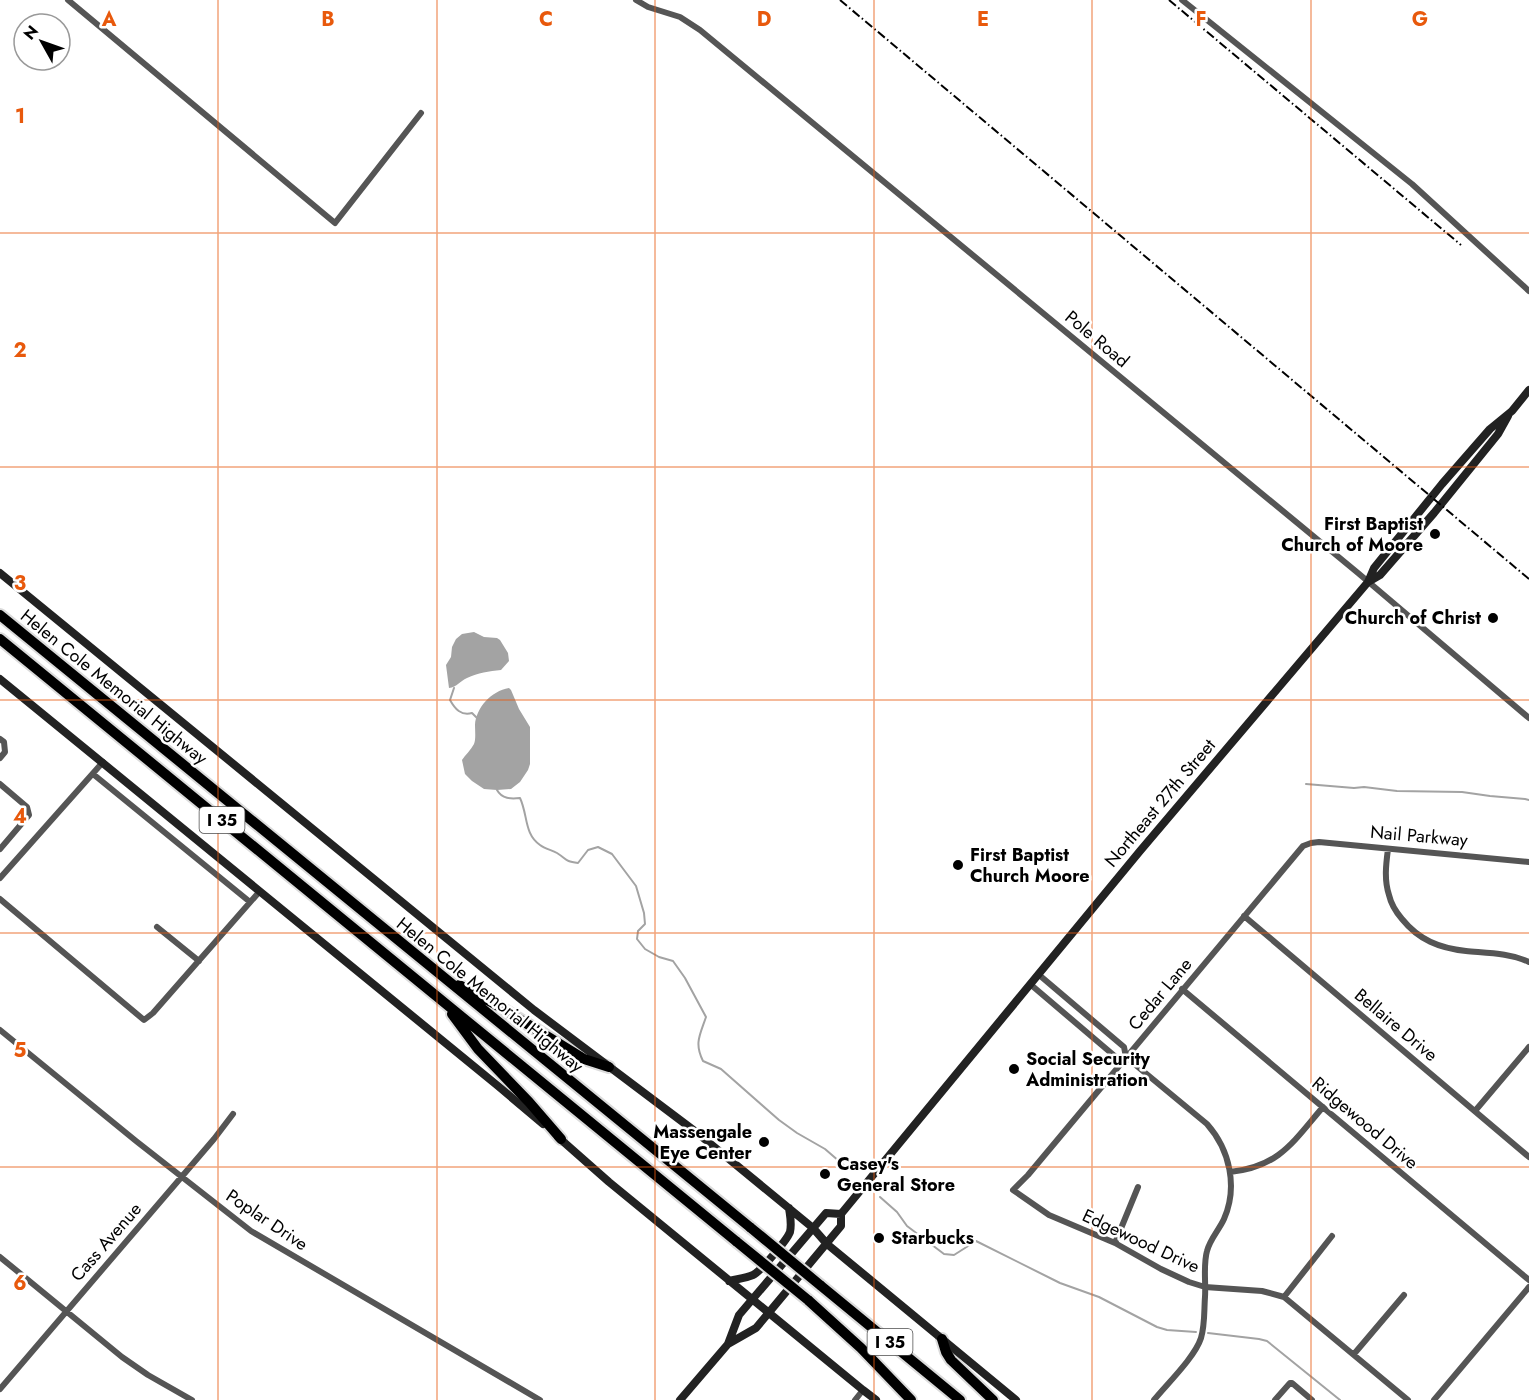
<svg xmlns="http://www.w3.org/2000/svg" width="1529" height="1400" viewBox="0 0 1529 1400" font-family="Jost,sans-serif">
  <style>
    .water { fill: #a3a3a3 }
    .lines { fill: none; stroke-linecap: round; stroke-linejoin: round }
    .stream { stroke: #a3a3a3; stroke-width: 2 }
    .highway-casing { stroke: #dbdbdb; stroke-width: 14 }
    .street { stroke: #555; stroke-width: 6 }
    .secondary { stroke: #222; stroke-width: 8 }
    .highway { stroke: #000; stroke-width: 10 }
    .rail { stroke: #000; stroke-width: 2; stroke-dasharray: 9 3 1.5 3; stroke-linecap: butt }
    .highway-bridge-casing { stroke: #dbdbdb; stroke-width: 14; stroke-linecap: butt }
    .highway-bridge { stroke: #000; stroke-width: 10 }
    .grid { fill: none; stroke: #e8590c; stroke-width: 1.5; stroke-opacity: 0.55 }
    .poi-dot { fill: #000; stroke: #fff; stroke-width: 2 }
    .labels { text-anchor: middle; stroke-width: 5; stroke-linejoin: round; paint-order: stroke }
    .shield { fill: #fff; stroke: #4c4c4c; stroke-width: 1.5 }
    .shield-label { font-size: 16px; font-weight: bold; fill: #000 }
    .street-label { font-size: 18px; fill: #000; stroke: #fff }
    .poi-label { font-size: 18px; font-weight: bold; fill: #000; stroke: #fff; text-anchor: start }
    .grid-label { font-size: 20px; text-anchor: middle; font-weight: bold; fill: #e8590c; stroke: #fff; stroke-width: 5; stroke-linejoin: round; paint-order: stroke }
  </style>
  <rect width="100%" height="100%" fill="#fff"/>
  <path class="water" d="M474,632L484,637L497,638L500,640L508,653L509,661L501,670C489,671 478,673 467,678C460,681 457,687 449,688L446,665L451,657L452,647L456,639L462,634Z
    M509,688L511,690L519,709L530,727V764L528,770L520,782L511,789L497,790L484,789L472,781L465,774L462,760C465,755 471,750 474,744C476,739 475,731 475,725C476,708 491,691 509,688Z"/>
  <g class="lines">
    <path class="stream" d="M454,688L450,700C455,709 461,716 472,713L477,718
      M1306,784L1354,788L1364,787L1397,791L1462,792L1490,796L1525,799L1529,800
      M497,790C502,799 511,799 520,798C528,815 524,834 540,845C545,849 552,850 557,853C568,860 564,861 578,863L588,850L598,847L612,854L636,886L644,913L645,924L638,931L637,939L645,949L659,957L673,961L685,978L706,1017C700,1035 694,1043 703,1061L721,1069L779,1120L797,1133L825,1149L847,1168
      M880,1197L897,1212L907,1226L944,1254L954,1255L976,1241L1060,1283L1099,1297L1157,1327L1167,1330L1196,1332
      M1208,1333L1259,1339L1267,1341L1340,1400"/>
    <g class="highway-casing">
      <path id="highway" d="M0,615L751,1228
        M0,639L737,1242
        M459,985L495,1004L584,1059L609,1067
        M452,1014L478,1049L529,1102L561,1139
        M820,1285L960,1400
        M808,1300L861,1348L911,1400
        M942,1339L946,1352L951,1360L993,1400"/>
    </g>
    <path class="street" d="M68,0L335,223L421,113
      M636,0L648,7L680,17L700,30L1358,573L1529,718
      M1182,0L1412,184L1529,291
      M0,739L4,742L5,752L0,758
      M93,774L250,902
      M0,784L27,807L29,815L0,849
      M1388,849C1386,864 1384,880 1389,895C1391,904 1396,912 1402,919C1419,940 1439,948 1466,951C1487,953 1510,953 1529,962
      M0,878L103,762
      M0,899L144,1020L153,1013L260,891
      M1244,916L1529,1157
      M157,927L199,961
      M1038,974L1124,1047L1126,1057L1207,1124C1230,1150 1238,1187 1224,1219C1219,1230 1210,1239 1207,1251C1203,1265 1206,1282 1205,1297C1204,1310 1205,1325 1201,1338C1195,1357 1167,1384 1154,1400
      M1030,984L1117,1058L1126,1057
      M1182,989L1529,1280
      M0,1030L136,1141L251,1231L540,1400
      M1475,1111L1529,1047
      M1230,1172C1279,1167 1293,1142 1323,1107
      M1115,1243L1138,1187
      M0,1257L122,1357L148,1375L192,1400
      M1284,1297L1332,1236
      M1354,1354L1404,1295
      M0,1389L214,1139L233,1114
      M855,1400L863,1390
      M1275,1400L1290,1383H1292L1312,1400
      M1408,1400L1284,1297L1262,1291L1205,1287L1189,1282L1161,1269L1115,1243L1049,1215L1013,1190L1028,1175L1303,846L1311,843L1319,842L1529,862
      M1434,1400L1529,1287"/>
    <path class="secondary" d="M0,573L534,1010L696,1132L813,1228L827,1244L1016,1400
      M1368,582L1380,575L1434,513L1498,434L1508,416
      M0,679L498,1086L543,1124
      M558,1137L609,1182L863,1390L876,1400
      M729,1281C737,1279 746,1278 753,1275C760,1272 787,1240 790,1232C792,1223 790,1216 789,1208
      M728,1344L756,1328L841,1226V1214L1140,851L1368,582L1374,568L1442,484L1490,429L1512,411L1529,390
      M680,1400L728,1344L739,1315L826,1213L841,1214"/>
    <use href="#highway" class="highway"/>
    <path class="rail" d="M840,0L1529,579
      M1169,0L1461,245"/>
    <g class="highway-bridge-casing">
      <path id="highway-bridge" d="M751,1228L820,1285
        M737,1242L808,1300"/>
    </g>
    <use href="#highway-bridge" class="highway-bridge"/>
  </g>
  <path class="grid" d="M218,0V1400M437,0V1400M655,0V1400M874,0V1400M1092,0V1400M1311,0V1400M0,233H1529M0,467H1529M0,700H1529M0,933H1529M0,1167H1529"/>
  <g class="poi-dot">
    <circle cx="1435" cy="534" r="6"/>
    <circle cx="1493" cy="618" r="6"/>
    <circle cx="958" cy="865" r="6"/>
    <circle cx="1014" cy="1069" r="6"/>
    <circle cx="764" cy="1142" r="6"/>
    <circle cx="825" cy="1174" r="6"/>
    <circle cx="879" cy="1238" r="6"/>
  </g>
  <g class="labels">
    <g class="shield">
      <rect x="199.5" y="807" width="45" height="26" rx="4.5"/>
      <rect x="867.5" y="1329" width="45" height="26" rx="4.5"/>
    </g>
    <g class="shield-label">
      <text x="222" y="826">I 35</text>
      <text x="890" y="1348">I 35</text>
    </g>
    <g class="street-label">
      <text transform="translate(1097 339) rotate(40)" y="6">Pole Road</text>
      <text transform="translate(114 687) rotate(39)" y="6">Helen Cole Memorial Highway</text>
      <text transform="translate(1160 803) rotate(-50)" y="6">Northeast 27th Street</text>
      <text transform="translate(1419 836) rotate(5)" y="6">Nail Parkway</text>
      <text transform="translate(1160 994) rotate(-50)" y="6">Cedar Lane</text>
      <text transform="translate(490 995) rotate(39)" y="6">Helen Cole Memorial Highway</text>
      <text transform="translate(1396 1025) rotate(40)" y="6">Bellaire Drive</text>
      <text transform="translate(1365 1123) rotate(40)" y="6">Ridgewood Drive</text>
      <text transform="translate(267 1220) rotate(34)" y="6">Poplar Drive</text>
      <text transform="translate(1141 1241) rotate(25)" y="6">Edgewood Drive</text>
      <text transform="translate(106 1242) rotate(-49)" y="6">Cass Avenue</text>
    </g>
    <g class="poi-label">
      <text x="1423" y="530" text-anchor="end">First Baptist<tspan x="1423" dy="21">Church of Moore</tspan></text>
      <text x="1481" y="624" text-anchor="end">Church of Christ</text>
      <text x="970" y="861">First Baptist<tspan x="970" dy="21">Church Moore</tspan></text>
      <text x="1026" y="1065">Social Security<tspan x="1026" dy="21">Administration</tspan></text>
      <text x="752" y="1138" text-anchor="end">Massengale<tspan x="752" dy="21">Eye Center</tspan></text>
      <text x="837" y="1170">Casey's<tspan x="837" dy="21">General Store</tspan></text>
      <text x="891" y="1244">Starbucks</text>
    </g>
  </g>
  <g class="grid-label">
    <text x="109" y="26">A</text>
    <text x="328" y="26">B</text>
    <text x="546" y="26">C</text>
    <text x="764" y="26">D</text>
    <text x="983" y="26">E</text>
    <text x="1201" y="26">F</text>
    <text x="1420" y="26">G</text>
    <text x="20" y="123">1</text>
    <text x="20" y="357">2</text>
    <text x="20" y="590">3</text>
    <text x="20" y="823">4</text>
    <text x="20" y="1057">5</text>
    <text x="20" y="1290">6</text>
  </g>
  <g transform="translate(42 42) rotate(310)"><circle r="28" fill="#ffffff" stroke="#999999" stroke-width="1.5"/>
  <path d="M0-4.5L10 22L0 15L-10 22Z" fill="#000000"/>
  <text y="-9" font-size="16" font-weight="bold" text-anchor="middle" fill="#000000">N</text>
  </g>
</svg>
